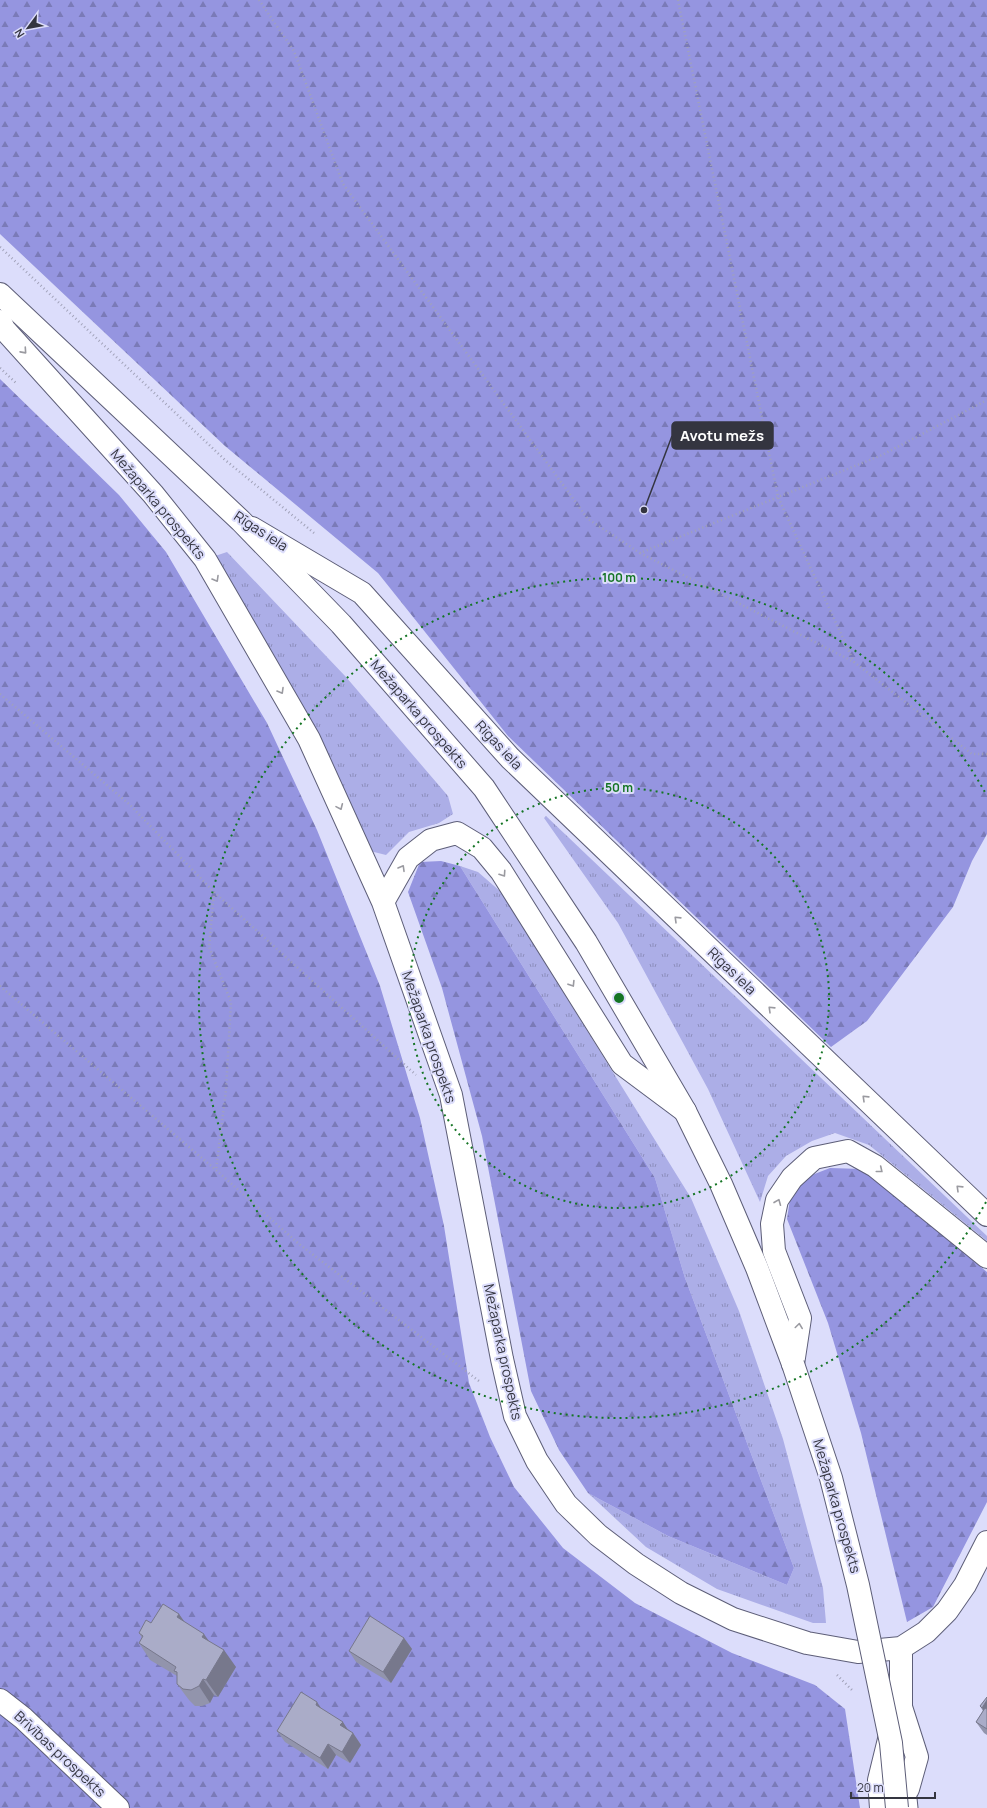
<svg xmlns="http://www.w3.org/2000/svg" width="987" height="1808" viewBox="0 0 987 1808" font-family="Manrope,sans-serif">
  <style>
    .grass { fill: url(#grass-tufts) }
    .forest { fill: url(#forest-firs) }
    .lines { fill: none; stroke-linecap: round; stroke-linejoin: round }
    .lane-casing { stroke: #5d5e78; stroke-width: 17 }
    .street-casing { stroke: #5d5e78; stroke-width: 24 }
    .secondary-casing { stroke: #5d5e78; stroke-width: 24 }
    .primary-casing { stroke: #5d5e78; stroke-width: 24 }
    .path { stroke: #a1a2b9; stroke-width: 2.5; stroke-dasharray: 1 3; stroke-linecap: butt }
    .lane { stroke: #fff; stroke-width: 15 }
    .street { stroke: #fff; stroke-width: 22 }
    .secondary { stroke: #fff; stroke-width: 22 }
    .primary { stroke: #fff; stroke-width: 22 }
    .primary-bridge-casing { stroke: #5d5e78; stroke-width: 24; stroke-linecap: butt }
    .primary-bridge { stroke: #fff; stroke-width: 22 }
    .wall { fill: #9294ac }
    .shaded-wall { fill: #77788c }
    .building { fill: #aaacc8; stroke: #77788c }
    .oneway { stroke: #9a9aa0 }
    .ring { fill: none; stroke: #157525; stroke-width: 2; stroke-dasharray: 2 4 }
    .labels { text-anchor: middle; stroke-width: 4; stroke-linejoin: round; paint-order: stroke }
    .street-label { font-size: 14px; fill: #343540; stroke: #dcddfb }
    .centre { fill: #157525; stroke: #dcddfb; stroke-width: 2 }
    .ring-label { font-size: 12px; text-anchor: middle; font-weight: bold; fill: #157525; stroke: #dcddfb; stroke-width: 4; stroke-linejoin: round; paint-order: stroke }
    .leader { fill: none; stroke: #343540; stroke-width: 1.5 }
    .callout-dot { fill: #343540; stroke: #dcddfb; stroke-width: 1.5 }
    .callout { fill: #343540; stroke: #343540; stroke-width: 1.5 }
    .callout-label { font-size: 15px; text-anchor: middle; font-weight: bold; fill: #fff }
  </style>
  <defs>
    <pattern id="grass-tufts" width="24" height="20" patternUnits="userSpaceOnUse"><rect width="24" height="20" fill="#acaee7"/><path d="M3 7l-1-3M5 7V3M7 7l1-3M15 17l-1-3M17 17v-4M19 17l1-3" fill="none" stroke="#8d8ebd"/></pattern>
    <pattern id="forest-firs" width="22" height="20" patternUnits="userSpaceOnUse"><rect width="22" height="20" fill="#9595e0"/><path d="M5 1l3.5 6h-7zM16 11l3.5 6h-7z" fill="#7a7ab7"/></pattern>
  </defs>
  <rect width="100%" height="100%" fill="#dcddfb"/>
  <path class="grass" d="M227,552L346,677L448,796L453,814L439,823L409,832L386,855L370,851C329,747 271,651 212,557Z
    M546,816L987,1236V1241L869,1145L835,1133L812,1141L786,1156L768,1176L760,1202L708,1089L618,923L544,818Z
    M460,866L478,872L501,892L691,1198L739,1311L783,1439L823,1588L826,1623H813L717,1589L646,1547L588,1493L668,1536L787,1585L794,1568L685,1278L655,1178Z"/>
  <path class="forest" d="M0,0H987V834L972,861L953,907L867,1021L831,1047L508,736L378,573L225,446L0,234Z
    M0,379L119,495L166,552L267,723L317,830L380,986L420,1118L444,1226L469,1383L490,1437L514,1487L563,1548L635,1603L732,1653L815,1685L845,1709L860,1808H0Z
    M441,861L460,866L655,1178L685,1278L794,1568L787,1585L668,1536L588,1493L559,1450L531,1391L482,1136L442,988L408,892L420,862Z
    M830,1168L862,1169L987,1272V1502L933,1607L907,1622L861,1433L828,1323L787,1219L790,1199L799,1180Z"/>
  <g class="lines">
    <g class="lane-casing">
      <path id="lane" d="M908,1789L910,1808"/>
    </g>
    <g class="street-casing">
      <path id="street" d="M0,321L4,329L153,494L205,559L309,739L383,902L451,1095L502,1359L515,1416L537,1461L566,1504L598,1535L636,1564L681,1593L733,1619L807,1643L858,1652L901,1648L926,1632L947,1611L965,1585L987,1542
        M383,902L408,858L431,840L457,833L482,848L501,871L622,1064L685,1111
        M0,1700L23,1718L118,1808
        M881,1808L879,1780L892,1727L901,1707V1648
        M884,1808L908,1789L917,1757L901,1707"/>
    </g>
    <g class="secondary-casing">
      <path id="secondary" d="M252,528L362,593L510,758L987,1215
        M793,1364L800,1318L774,1251L772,1224L777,1200L792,1178L814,1158L848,1151L875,1166L987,1257"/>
    </g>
    <g class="primary-casing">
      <path id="primary" d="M0,294L241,521L341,624L484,788L586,942L685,1111L721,1184L757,1268L793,1364"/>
    </g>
    <path class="path" d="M259,0L294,51L343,184L588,519L640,553L882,455L987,400
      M678,0L778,497L854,662
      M0,247L224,459L314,533
      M0,368L16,383
      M640,553L854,662L972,754H987
      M0,694L129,804L214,892L416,1075
      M214,892L209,947L231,1002L226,1090L216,1170
      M0,986L216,1170L299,1244L479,1381
      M837,1675L853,1691"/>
    <use href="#lane" class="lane"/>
    <use href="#street" class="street"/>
    <use href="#secondary" class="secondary"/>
    <use href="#primary" class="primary"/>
    <g class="primary-bridge-casing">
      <path id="primary-bridge" d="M793,1364L831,1478L858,1585L891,1743L897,1808"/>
    </g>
    <use href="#primary-bridge" class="primary-bridge"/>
  </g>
  <path class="wall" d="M179,1614L184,1622L209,1641L236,1667L218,1697L214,1695L210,1703L202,1706H195L189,1700L177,1684V1676L150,1660L139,1643L142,1638L139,1633L151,1623Z
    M404,1638L412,1649L391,1683L356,1662L349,1651Z
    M987,1697V1735L984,1733L976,1722L983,1711L980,1706Z
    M322,1709L353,1733L361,1745L350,1763L336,1755L328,1769L285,1742L277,1731Z"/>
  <path class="shaded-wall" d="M179,1614L191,1631L177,1617Z
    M204,1634L215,1650L202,1637Z
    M404,1638L412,1649L391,1683L383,1672Z
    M224,1650L236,1667L218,1697L206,1680Z
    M203,1679L214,1695L210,1703L199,1686Z
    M987,1700V1714L982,1708Z
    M317,1702L325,1714L316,1705Z
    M343,1722L350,1733L340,1725Z
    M353,1733L361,1745L350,1763L342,1752Z
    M328,1744L336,1755L328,1769L320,1758Z"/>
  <path class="building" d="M163,1604L179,1614L177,1617L204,1634L202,1637L224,1650L206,1680L203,1679L199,1686L191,1690L183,1689L177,1684V1672L174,1671L176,1667L139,1643L143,1636L139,1633L146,1620L151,1623Z
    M370,1616L404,1638L383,1672L349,1651Z
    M301,1692L317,1702L316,1705L343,1722L340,1725L353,1733L342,1752L328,1744L320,1758L277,1731Z
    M987,1697V1700L982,1708L980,1706Z
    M985,1708L987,1709V1729L976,1722Z"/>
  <defs><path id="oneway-chevron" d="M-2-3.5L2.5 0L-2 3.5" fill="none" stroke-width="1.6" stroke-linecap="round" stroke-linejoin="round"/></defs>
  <g class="oneway">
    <use href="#oneway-chevron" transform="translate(24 351) rotate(48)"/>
    <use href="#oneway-chevron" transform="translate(216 579) rotate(60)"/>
    <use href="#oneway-chevron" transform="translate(281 691) rotate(60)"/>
    <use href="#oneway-chevron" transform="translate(340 807) rotate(66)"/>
    <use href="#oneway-chevron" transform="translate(402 868) rotate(-60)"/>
    <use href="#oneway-chevron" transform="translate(503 874) rotate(56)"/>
    <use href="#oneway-chevron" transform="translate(677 919) rotate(-136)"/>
    <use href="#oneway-chevron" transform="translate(572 984) rotate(58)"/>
    <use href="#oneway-chevron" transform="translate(771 1009) rotate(-136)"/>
    <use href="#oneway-chevron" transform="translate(865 1098) rotate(-136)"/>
    <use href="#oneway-chevron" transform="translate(880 1170) rotate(39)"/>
    <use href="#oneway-chevron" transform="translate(959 1188) rotate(-136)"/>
    <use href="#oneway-chevron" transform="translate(778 1202) rotate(-68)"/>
    <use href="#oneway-chevron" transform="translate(799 1326) rotate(-82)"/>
  </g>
  <g class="ring">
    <circle cx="619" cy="998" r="210"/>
    <path d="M986 1202A420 420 0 1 1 986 794"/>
  </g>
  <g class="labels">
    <g class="street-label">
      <text transform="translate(158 504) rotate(50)" y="5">Mežaparka prospekts</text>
      <text transform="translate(261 531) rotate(33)" y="5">Rīgas iela</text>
      <text transform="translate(419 714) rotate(49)" y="5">Mežaparka prospekts</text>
      <text transform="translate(499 745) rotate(47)" y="5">Rīgas iela</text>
      <text transform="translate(732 971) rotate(44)" y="5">Rīgas iela</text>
      <text transform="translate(429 1037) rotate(71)" y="5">Mežaparka prospekts</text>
      <text transform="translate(503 1352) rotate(78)" y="5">Mežaparka prospekts</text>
      <text transform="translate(837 1506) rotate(74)" y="5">Mežaparka prospekts</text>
      <text transform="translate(60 1754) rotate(43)" y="5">Brīvības prospekts</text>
    </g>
  </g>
  <circle cx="619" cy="998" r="6" class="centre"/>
  <g class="ring-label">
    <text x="619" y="582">100 m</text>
    <text x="619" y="792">50 m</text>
  </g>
  <path class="leader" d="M644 510L672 436"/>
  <circle class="callout-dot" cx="644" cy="510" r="4"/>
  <rect class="callout" x="672" y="422" width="101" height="27" rx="4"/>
  <g class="callout-label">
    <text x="722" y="441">Avotu mežs</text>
  </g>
  <g transform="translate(28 28) rotate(238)" stroke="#dcddfb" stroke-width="3" paint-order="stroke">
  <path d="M0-3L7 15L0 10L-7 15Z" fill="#343540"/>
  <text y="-6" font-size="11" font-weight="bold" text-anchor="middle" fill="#343540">N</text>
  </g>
  <path d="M851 1792v6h84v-6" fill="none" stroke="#343540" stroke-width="2"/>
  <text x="857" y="1792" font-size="12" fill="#343540" stroke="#dcddfb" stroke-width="3" paint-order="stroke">20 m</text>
</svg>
